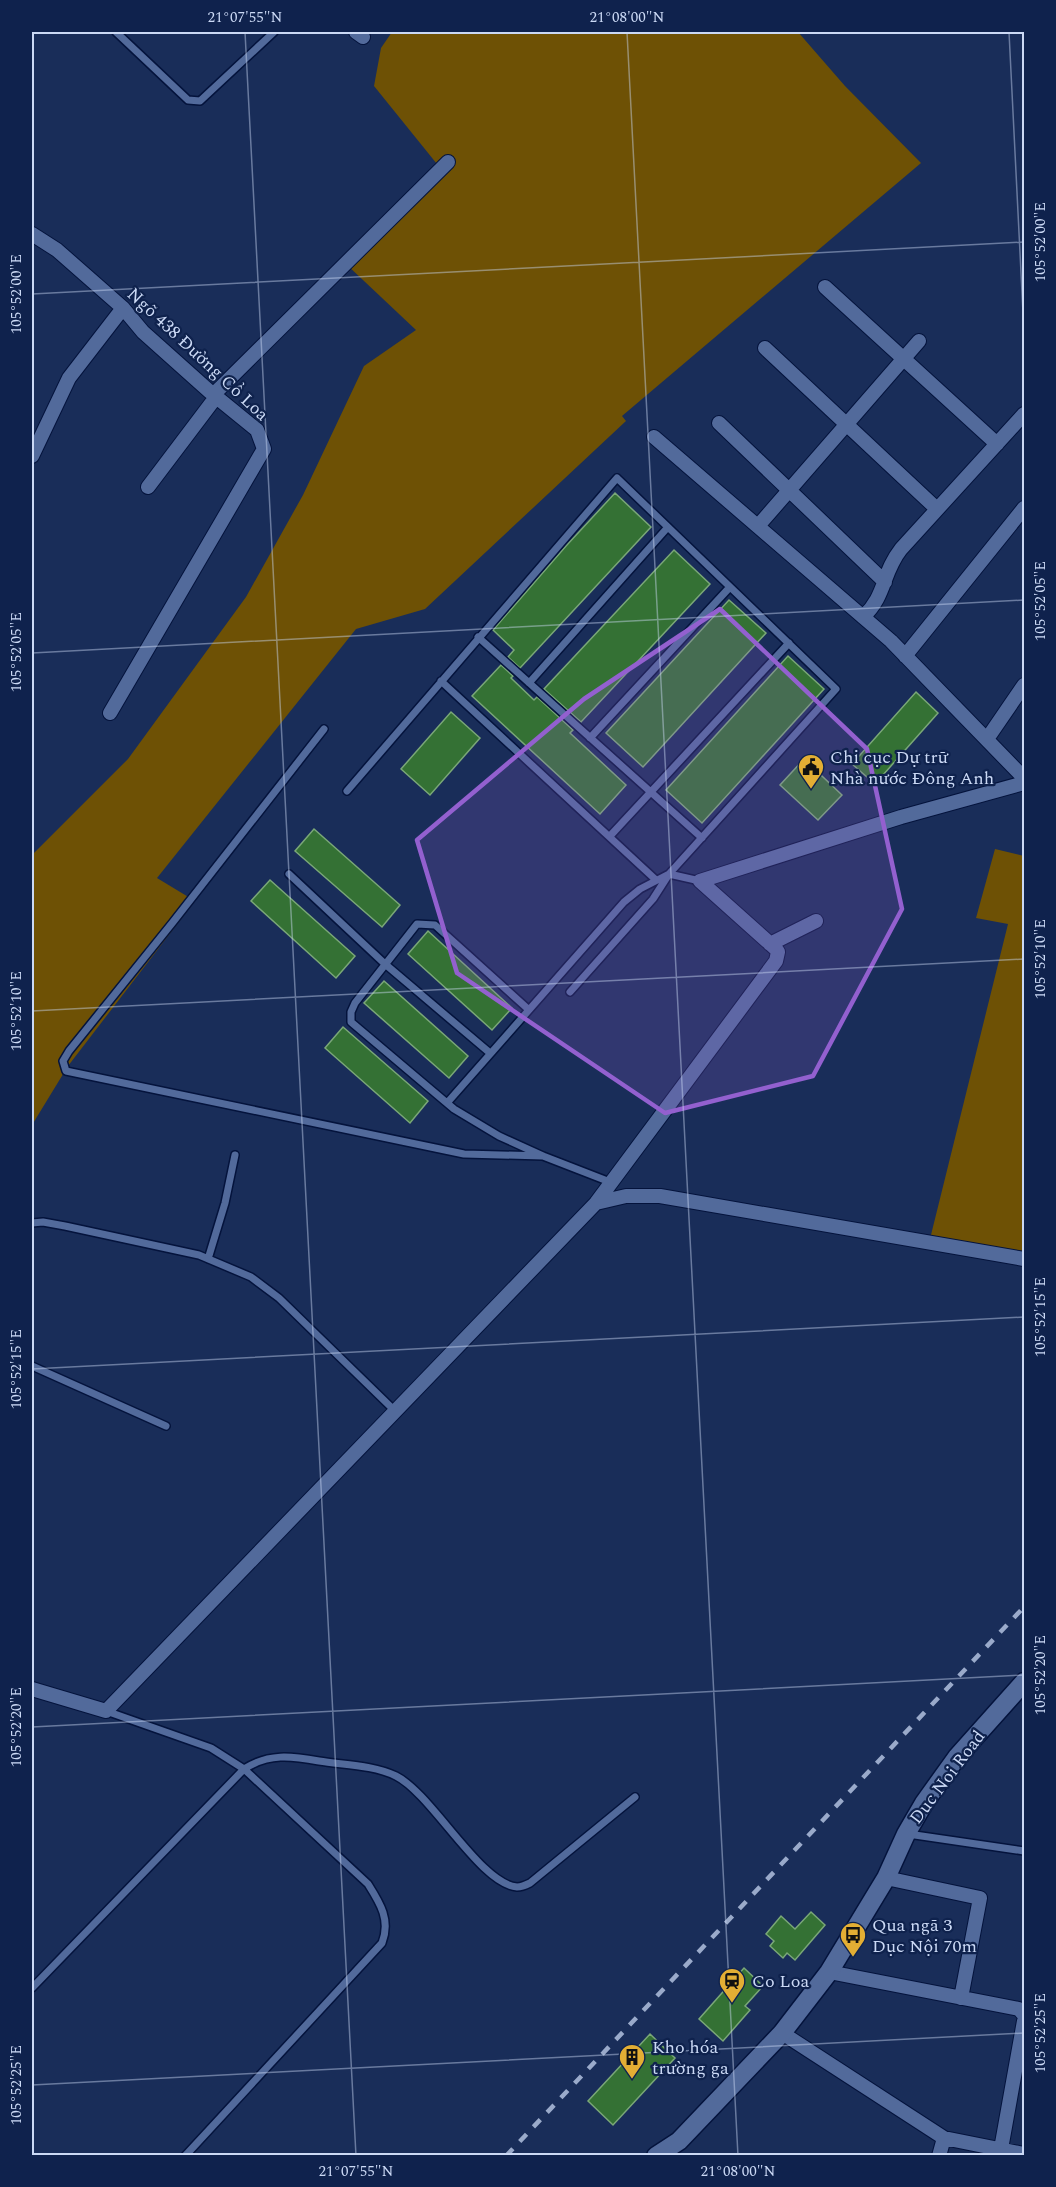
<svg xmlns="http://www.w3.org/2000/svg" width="1056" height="2187" viewBox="0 0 1056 2187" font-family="Spectral,serif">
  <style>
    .green { fill: #6e5105 }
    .building { fill: #347134; stroke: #7aa778; stroke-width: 1.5 }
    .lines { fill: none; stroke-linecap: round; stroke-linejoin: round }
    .lane-casing { stroke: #04133c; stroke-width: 10 }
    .street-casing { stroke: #04133c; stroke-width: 16 }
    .secondary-casing { stroke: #04133c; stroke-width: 21 }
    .lane { stroke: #526a9b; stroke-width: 7 }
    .street { stroke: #526a9b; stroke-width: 14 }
    .secondary { stroke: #526a9b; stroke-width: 18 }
    .rail { stroke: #9aaaca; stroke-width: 4.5; stroke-dasharray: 10 10; stroke-linecap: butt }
    .marked { fill: #9360cf; fill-opacity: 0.2; stroke: #9360cf; stroke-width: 4.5; stroke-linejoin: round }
    .ticks { fill: none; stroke: #cbd9f5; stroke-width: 1.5; stroke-opacity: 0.45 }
    .labels { text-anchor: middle; stroke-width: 4.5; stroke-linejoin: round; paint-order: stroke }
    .street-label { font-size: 18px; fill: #cbd9f5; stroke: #0f224d }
    .poi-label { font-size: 18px; fill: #cbd9f5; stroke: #0f224d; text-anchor: start }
    .neatline { fill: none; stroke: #cbd9f5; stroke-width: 2 }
    .ticks-label { font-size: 15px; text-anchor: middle; fill: #cbd9f5 }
  </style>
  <rect width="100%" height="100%" fill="#192d59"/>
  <path class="green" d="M392,32H798L845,86L921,163L622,416L626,421L425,609L356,629L157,878L195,901L68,1066L32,1125V855L128,759L246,597L303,495L364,366L416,330L346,264L441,169L374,86L381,48Z
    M995,849L1024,856V1259L929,1243L1008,924L976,918Z"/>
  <path class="building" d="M615,493L651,527L520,668L508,657L514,650L493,630L566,546Z
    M674,550L710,584L581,722L544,689Z
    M729,600L766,633L643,767L606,733Z
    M788,656L824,689L702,823L666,790Z
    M501,665L513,676L511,678L534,700L537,697L573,730L570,733L626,785L600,814L472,696Z
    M916,692L938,713L875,784L852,764Z
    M451,712L480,738L430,795L401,769Z
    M804,759L842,795L818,820L780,785Z
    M314,829L400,905L382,927L295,851Z
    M270,880L355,956L336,978L251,901Z
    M428,931L512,1008L492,1030L408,954Z
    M384,981L468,1056L449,1078L364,1003Z
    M343,1027L428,1101L410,1123L325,1048Z
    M811,1912L825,1925L795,1960L787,1953L783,1958L770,1946L774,1941L766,1934L781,1916L795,1929Z
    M744,1968L763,1986L745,2006L750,2010L723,2041L699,2019Z
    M650,2034L675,2058L613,2125L588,2101Z"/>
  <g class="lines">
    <g class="lane-casing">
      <path id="lane" d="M116,32L188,100L200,101L274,32
        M478,637L702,838
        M441,681L656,880
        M529,683L668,527
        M324,729L173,922L69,1051L63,1061L66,1071L464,1154L543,1156
        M590,738L730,587
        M347,791L617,478L836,689L669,874L640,889L624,902L447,1103
        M610,836L789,643
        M289,874L385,964L490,1053
        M570,992L653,899L669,874L700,881
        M528,1009L435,925L417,924L355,1003L351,1012V1022L454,1109L499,1136L543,1156L610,1182
        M32,1223L43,1222L65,1226L199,1255L251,1277L279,1298L395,1411
        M208,1259L225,1203L235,1155
        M32,1366L166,1426
        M106,1711L211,1748L244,1769L368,1884C380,1903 391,1920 382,1943L185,2156
        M908,1834L1024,1851
        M32,1988L244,1769C269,1753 291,1756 319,1761C344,1765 373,1765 396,1776C432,1794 480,1884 517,1887C522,1887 526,1885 530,1883L635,1797"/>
    </g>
    <g class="street-casing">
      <path id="street" d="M356,32L363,37
        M32,234L57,250L123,308L143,332L209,391L257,430L264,449L110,713
        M825,287L997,444
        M765,348L937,509
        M213,395L448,162
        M719,423L885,582
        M654,437L891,641L1024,778
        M32,456L69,378L123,308
        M148,487L216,397
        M758,526L919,341
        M863,617C886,596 882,573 901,549L1024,414
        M905,656L1024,508
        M987,739L1024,685
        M770,944L816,921
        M596,1203L626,1196H660L1024,1259
        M32,1689L106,1711L596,1203L776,961L778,952L776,949L700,881L901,817L1024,783
        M886,1878L980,1898L961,1998
        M829,1972L1019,2009L1024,2015
        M782,2033L944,2138L1024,2154
        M1001,2149L1024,2021
        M939,2156L944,2138"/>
    </g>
    <g class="secondary-casing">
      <path id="secondary" d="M656,2156L679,2141L782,2033L829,1972L886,1878L906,1834L924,1803L957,1757L1024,1682"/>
    </g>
    <use href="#lane" class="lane"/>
    <use href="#street" class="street"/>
    <use href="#secondary" class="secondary"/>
    <path class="rail" d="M506,2156L1024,1607"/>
  </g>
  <path class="marked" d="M720,609L867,749L902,909L813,1076L665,1113L457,973L417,840L584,699Z"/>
  <path class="ticks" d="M245,32L356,2156M627,32L738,2156M1009,32L1024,333M32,294L1024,242M32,653L1024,600M32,1011L1024,959M32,1369L1024,1317M32,1727L1024,1675M32,2085L1024,2033"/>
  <defs>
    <g id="civic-pin" transform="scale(1.35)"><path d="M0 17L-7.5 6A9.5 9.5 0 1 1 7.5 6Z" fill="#e3ae34" stroke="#0f224d"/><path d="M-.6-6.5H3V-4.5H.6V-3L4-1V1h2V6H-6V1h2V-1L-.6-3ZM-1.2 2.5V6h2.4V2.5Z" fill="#111"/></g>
    <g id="bus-pin" transform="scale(1.35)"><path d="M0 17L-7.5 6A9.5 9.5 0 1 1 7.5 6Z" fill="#e3ae34" stroke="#0f224d"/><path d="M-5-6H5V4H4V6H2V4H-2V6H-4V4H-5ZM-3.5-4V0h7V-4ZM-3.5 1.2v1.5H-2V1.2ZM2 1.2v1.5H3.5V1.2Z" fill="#111"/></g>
    <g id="station-pin" transform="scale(1.35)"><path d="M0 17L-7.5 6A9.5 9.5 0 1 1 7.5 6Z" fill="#e3ae34" stroke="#0f224d"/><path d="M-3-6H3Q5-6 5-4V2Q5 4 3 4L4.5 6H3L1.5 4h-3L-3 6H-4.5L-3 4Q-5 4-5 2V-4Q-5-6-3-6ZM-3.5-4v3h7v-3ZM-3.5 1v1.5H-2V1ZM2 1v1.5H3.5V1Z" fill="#111"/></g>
    <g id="building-pin" transform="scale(1.35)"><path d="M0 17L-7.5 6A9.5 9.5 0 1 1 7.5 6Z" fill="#e3ae34" stroke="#0f224d"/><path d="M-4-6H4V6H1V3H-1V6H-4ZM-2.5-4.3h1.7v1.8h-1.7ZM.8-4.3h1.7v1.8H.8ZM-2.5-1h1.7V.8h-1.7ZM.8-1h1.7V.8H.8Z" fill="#111"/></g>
  </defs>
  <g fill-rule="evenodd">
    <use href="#civic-pin" x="811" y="767"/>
    <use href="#bus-pin" x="853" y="1935"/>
    <use href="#station-pin" x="732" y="1981"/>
    <use href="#building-pin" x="632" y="2057"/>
  </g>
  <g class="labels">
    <g class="street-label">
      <text transform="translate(198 354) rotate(43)" y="6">Ngõ 438 Đường Cổ Loa</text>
      <text transform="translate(947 1777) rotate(-53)" y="6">Duc Noi Road</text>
    </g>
    <g class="poi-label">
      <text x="830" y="763">Chi cục Dự trữ<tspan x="830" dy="21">Nhà nước Đông Anh</tspan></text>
      <text x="872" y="1931">Qua ngã 3<tspan x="872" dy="21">Dục Nội 70m</tspan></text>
      <text x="752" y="1987">Co Loa</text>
      <text x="652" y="2053">Kho hóa<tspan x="652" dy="21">trường ga</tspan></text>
    </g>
  </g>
  <rect width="1056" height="2187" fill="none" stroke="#0f224d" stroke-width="66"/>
  <rect x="33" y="33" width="990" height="2121" class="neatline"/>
  <g class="ticks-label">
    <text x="245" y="22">21°07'55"N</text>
    <text x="627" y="22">21°08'00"N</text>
    <text transform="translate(1040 242) rotate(-90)" y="5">105°52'00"E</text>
    <text transform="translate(16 294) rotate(-90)" y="5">105°52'00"E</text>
    <text transform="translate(1040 601) rotate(-90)" y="5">105°52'05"E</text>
    <text transform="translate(16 652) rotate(-90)" y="5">105°52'05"E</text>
    <text transform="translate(1040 959) rotate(-90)" y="5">105°52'10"E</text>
    <text transform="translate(16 1011) rotate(-90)" y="5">105°52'10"E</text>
    <text transform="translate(1040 1317) rotate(-90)" y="5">105°52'15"E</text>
    <text transform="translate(16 1369) rotate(-90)" y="5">105°52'15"E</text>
    <text transform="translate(1040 1675) rotate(-90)" y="5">105°52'20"E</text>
    <text transform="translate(16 1727) rotate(-90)" y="5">105°52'20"E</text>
    <text transform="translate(1040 2033) rotate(-90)" y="5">105°52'25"E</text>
    <text transform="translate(16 2085) rotate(-90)" y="5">105°52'25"E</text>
    <text x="356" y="2176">21°07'55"N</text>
    <text x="738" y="2176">21°08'00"N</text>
  </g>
</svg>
